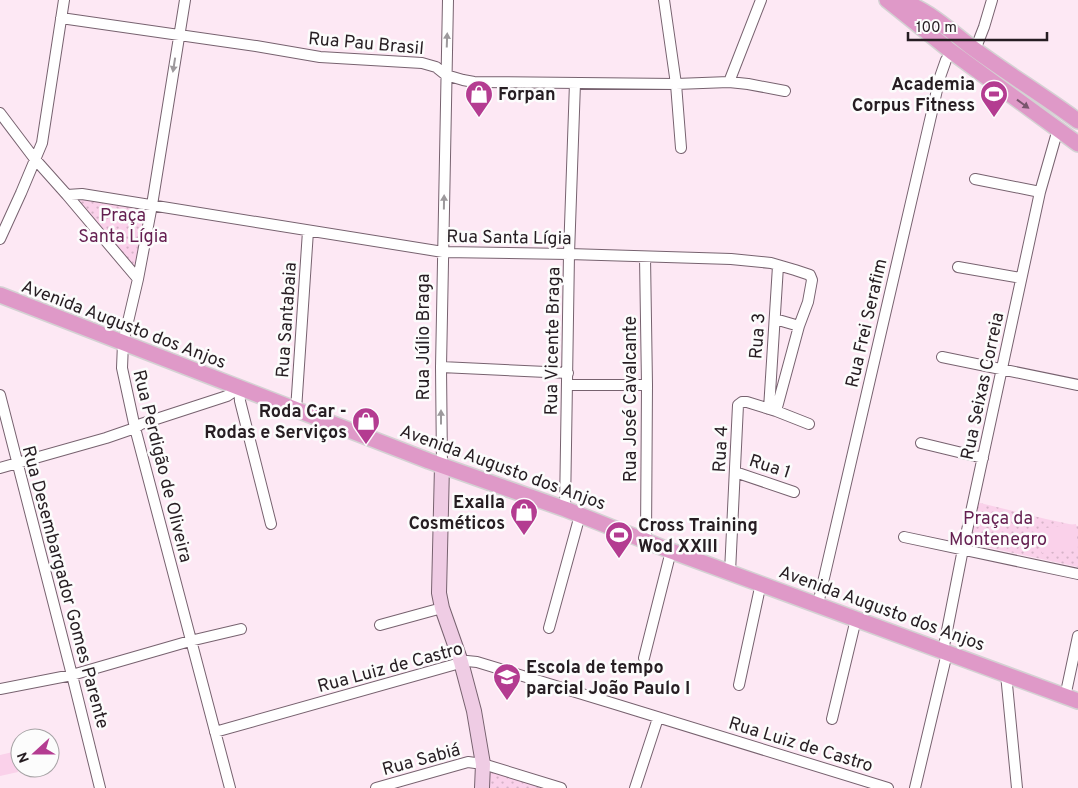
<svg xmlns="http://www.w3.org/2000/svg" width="1078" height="788" viewBox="0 0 1078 788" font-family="Overpass,sans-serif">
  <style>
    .grass { fill: url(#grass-dots) }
    .garden { fill: #fad1ea }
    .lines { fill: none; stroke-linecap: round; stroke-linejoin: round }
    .street-casing { stroke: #77626f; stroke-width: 12 }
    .secondary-casing { stroke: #77626f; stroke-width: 16 }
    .primary-casing { stroke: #d4d2d3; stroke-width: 18 }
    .street { stroke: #fff; stroke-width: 10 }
    .secondary { stroke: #efcce4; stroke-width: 14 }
    .primary { stroke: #df99c8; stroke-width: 15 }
    .oneway { fill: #9d999c }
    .oneway2 { fill: #79556d }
    .labels { text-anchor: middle; stroke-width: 5; stroke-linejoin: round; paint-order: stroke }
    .street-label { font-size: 18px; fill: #261d22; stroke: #fcfcfc }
    .poi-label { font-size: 18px; font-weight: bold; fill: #261d22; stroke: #fcfcfc; text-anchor: end }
    .park-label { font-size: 18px; fill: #641e50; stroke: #fcfcfc }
  </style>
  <defs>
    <pattern id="grass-dots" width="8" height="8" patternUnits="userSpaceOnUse" patternTransform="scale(1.25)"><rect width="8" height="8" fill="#fad1ea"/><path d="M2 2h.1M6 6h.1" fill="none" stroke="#d6b3c8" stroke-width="1.8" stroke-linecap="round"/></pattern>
  </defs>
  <rect width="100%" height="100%" fill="#fde8f4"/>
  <path class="grass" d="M81,199L142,209L145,212L136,270L80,203Z
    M976,502L1046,519L1078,526V567L967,543Z
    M484,767L551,788H483Z"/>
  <path class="garden" d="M1076,524L1078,549L1042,553L1039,529Z
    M13,752L18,772L0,776V755Z"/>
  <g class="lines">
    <g class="street-casing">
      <path id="street" d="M185,0L152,205L138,279L123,343L122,368L135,428L230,788
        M664,0L676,84L681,148
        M61,18L256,46L320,57L422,63L436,67L446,75L463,80L474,82L676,84L729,82L748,84L785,91
        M975,50L984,27L992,0
        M729,82L761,0
        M0,113L34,158L67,195L138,279
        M975,179L1040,192
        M67,195L82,194L443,252L569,254L731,259L771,263L795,270L810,275L812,280L808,302L799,326L776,411
        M0,239L21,193L42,143L64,0
        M645,257L647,385L646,540
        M958,267L1021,278
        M775,319L799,326
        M942,357L1078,385
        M441,367L568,373
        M568,385H647
        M0,395L72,675L100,788
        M769,409L778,266
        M296,410L308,231
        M921,443L983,458
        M442,466L441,367L448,0
        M0,468L106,438L135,428L141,424L227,396L239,388L240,401L271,524
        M735,472L794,492
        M565,509L569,254L575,83
        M904,537L1078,574
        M730,572L738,405L742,402H747L776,411L809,424
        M818,604L940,77L946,60L952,52
        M380,625L442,608
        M549,628L580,515
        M943,651L963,549L1040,192L1058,129
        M644,658L671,551
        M1006,674L1017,788
        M739,685L761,583
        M0,689L72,675L190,641L241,629
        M1065,697L1078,636
        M832,719L856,619
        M215,732L467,661L477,662C614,704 752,745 888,788
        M376,788L468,762L483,764L561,788
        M635,788L658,718
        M915,788L947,653"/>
    </g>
    <g class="secondary-casing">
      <path id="secondary" d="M442,466L439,593L442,608L461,662L474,711L483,764L482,788"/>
    </g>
    <g class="primary-casing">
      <path id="primary" d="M887,0L952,52L1078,144
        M898,0C927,8 951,32 974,49C1008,74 1044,96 1078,121
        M0,295L429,461L565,509L671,551L1078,701"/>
    </g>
    <use href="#street" class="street"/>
    <use href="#secondary" class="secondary"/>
    <use href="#primary" class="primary"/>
  </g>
  <defs><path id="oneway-solid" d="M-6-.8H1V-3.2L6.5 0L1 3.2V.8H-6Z" transform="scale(1.25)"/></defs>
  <g class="oneway">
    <use href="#oneway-solid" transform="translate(447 40) rotate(-88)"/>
    <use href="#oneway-solid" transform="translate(174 65) rotate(99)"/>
    <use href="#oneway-solid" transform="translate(444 202) rotate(-89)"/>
    <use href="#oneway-solid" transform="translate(441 417) rotate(-90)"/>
  </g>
  <use class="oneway2" href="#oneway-solid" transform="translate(1023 104) rotate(36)"/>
  <defs>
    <g id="shop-pin" transform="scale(1.4375)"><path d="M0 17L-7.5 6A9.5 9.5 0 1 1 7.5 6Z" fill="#b43c91" stroke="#fcfcfc"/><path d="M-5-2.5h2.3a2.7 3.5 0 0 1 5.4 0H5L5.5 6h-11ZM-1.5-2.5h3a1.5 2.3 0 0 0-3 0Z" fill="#fff"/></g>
    <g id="stadium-pin" transform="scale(1.4375)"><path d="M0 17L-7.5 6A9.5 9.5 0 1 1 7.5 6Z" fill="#b43c91" stroke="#fcfcfc"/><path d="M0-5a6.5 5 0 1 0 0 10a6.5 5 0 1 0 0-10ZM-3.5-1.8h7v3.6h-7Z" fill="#fff"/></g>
    <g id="school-pin" transform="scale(1.4375)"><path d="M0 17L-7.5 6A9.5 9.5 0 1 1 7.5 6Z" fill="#b43c91" stroke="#fcfcfc"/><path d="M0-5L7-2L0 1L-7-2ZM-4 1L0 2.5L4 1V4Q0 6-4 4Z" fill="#fff"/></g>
  </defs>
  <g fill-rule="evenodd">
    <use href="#shop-pin" x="479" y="94"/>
    <use href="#stadium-pin" x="994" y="94"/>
    <use href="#shop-pin" x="366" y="421"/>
    <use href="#shop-pin" x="524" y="512"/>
    <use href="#stadium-pin" x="619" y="535"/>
    <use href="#school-pin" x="507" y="677"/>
  </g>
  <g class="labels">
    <g class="street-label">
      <text transform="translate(366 43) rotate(5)" y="6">Rua Pau Brasil</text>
      <text transform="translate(509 237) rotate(1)" y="6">Rua Santa Lígia</text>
      <text transform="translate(286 320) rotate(-86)" y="6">Rua Santabaia</text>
      <text transform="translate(866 323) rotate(-77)" y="6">Rua Frei Serafim</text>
      <text transform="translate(124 324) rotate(21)" y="6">Avenida Augusto dos Anjos</text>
      <text transform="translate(757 336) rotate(-86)" y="6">Rua 3</text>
      <text transform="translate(423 337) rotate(-90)" y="6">Rua Júlio Braga</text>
      <text transform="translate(552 341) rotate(-89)" y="6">Rua Vicente Braga</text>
      <text transform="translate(982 386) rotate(-78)" y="6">Rua Seixas Correia</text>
      <text transform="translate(630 399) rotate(-90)" y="6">Rua José Cavalcante</text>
      <text transform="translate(720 449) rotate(-87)" y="6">Rua 4</text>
      <text transform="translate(163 466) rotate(76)" y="6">Rua Perdigão de Oliveira</text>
      <text transform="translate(770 466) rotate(18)" y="6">Rua 1</text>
      <text transform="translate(503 467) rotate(20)" y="6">Avenida Augusto dos Anjos</text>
      <text transform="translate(66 587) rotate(75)" y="6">Rua Desembargador Gomes Parente</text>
      <text transform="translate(882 608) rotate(20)" y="6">Avenida Augusto dos Anjos</text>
      <text transform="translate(390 667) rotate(-15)" y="6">Rua Luiz de Castro</text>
      <text transform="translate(801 744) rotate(17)" y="6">Rua Luiz de Castro</text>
      <text transform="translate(421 759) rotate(-15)" y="6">Rua Sabiá</text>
    </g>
    <g class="poi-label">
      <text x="975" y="90">Academia<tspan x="975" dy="21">Corpus Fitness</tspan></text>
      <text x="498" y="100" text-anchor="start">Forpan</text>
      <text x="347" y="417">Roda Car -<tspan x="347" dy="21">Rodas e Serviços</tspan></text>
      <text x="505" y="508">Exalla<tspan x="505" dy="21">Cosméticos</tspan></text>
      <text x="638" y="531" text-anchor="start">Cross Training<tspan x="638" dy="21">Wod XXIII</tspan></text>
      <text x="526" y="673" text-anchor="start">Escola de tempo<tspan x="526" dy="21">parcial João Paulo I</tspan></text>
    </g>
    <g class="park-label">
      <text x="123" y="221">Praça<tspan x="123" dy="21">Santa Lígia</tspan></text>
      <text x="998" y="524">Praça da<tspan x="998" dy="21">Montenegro</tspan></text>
    </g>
  </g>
  <g transform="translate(35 753) rotate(249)"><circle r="24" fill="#fcfcfc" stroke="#a6a3a5"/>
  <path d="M0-4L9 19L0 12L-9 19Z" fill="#b43c91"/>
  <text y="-8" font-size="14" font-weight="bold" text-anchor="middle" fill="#261d22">N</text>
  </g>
  <path d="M908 32v8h139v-8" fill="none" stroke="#261d22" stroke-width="2.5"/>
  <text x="916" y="32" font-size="15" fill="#261d22" stroke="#fcfcfc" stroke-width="4" paint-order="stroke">100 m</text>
</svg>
